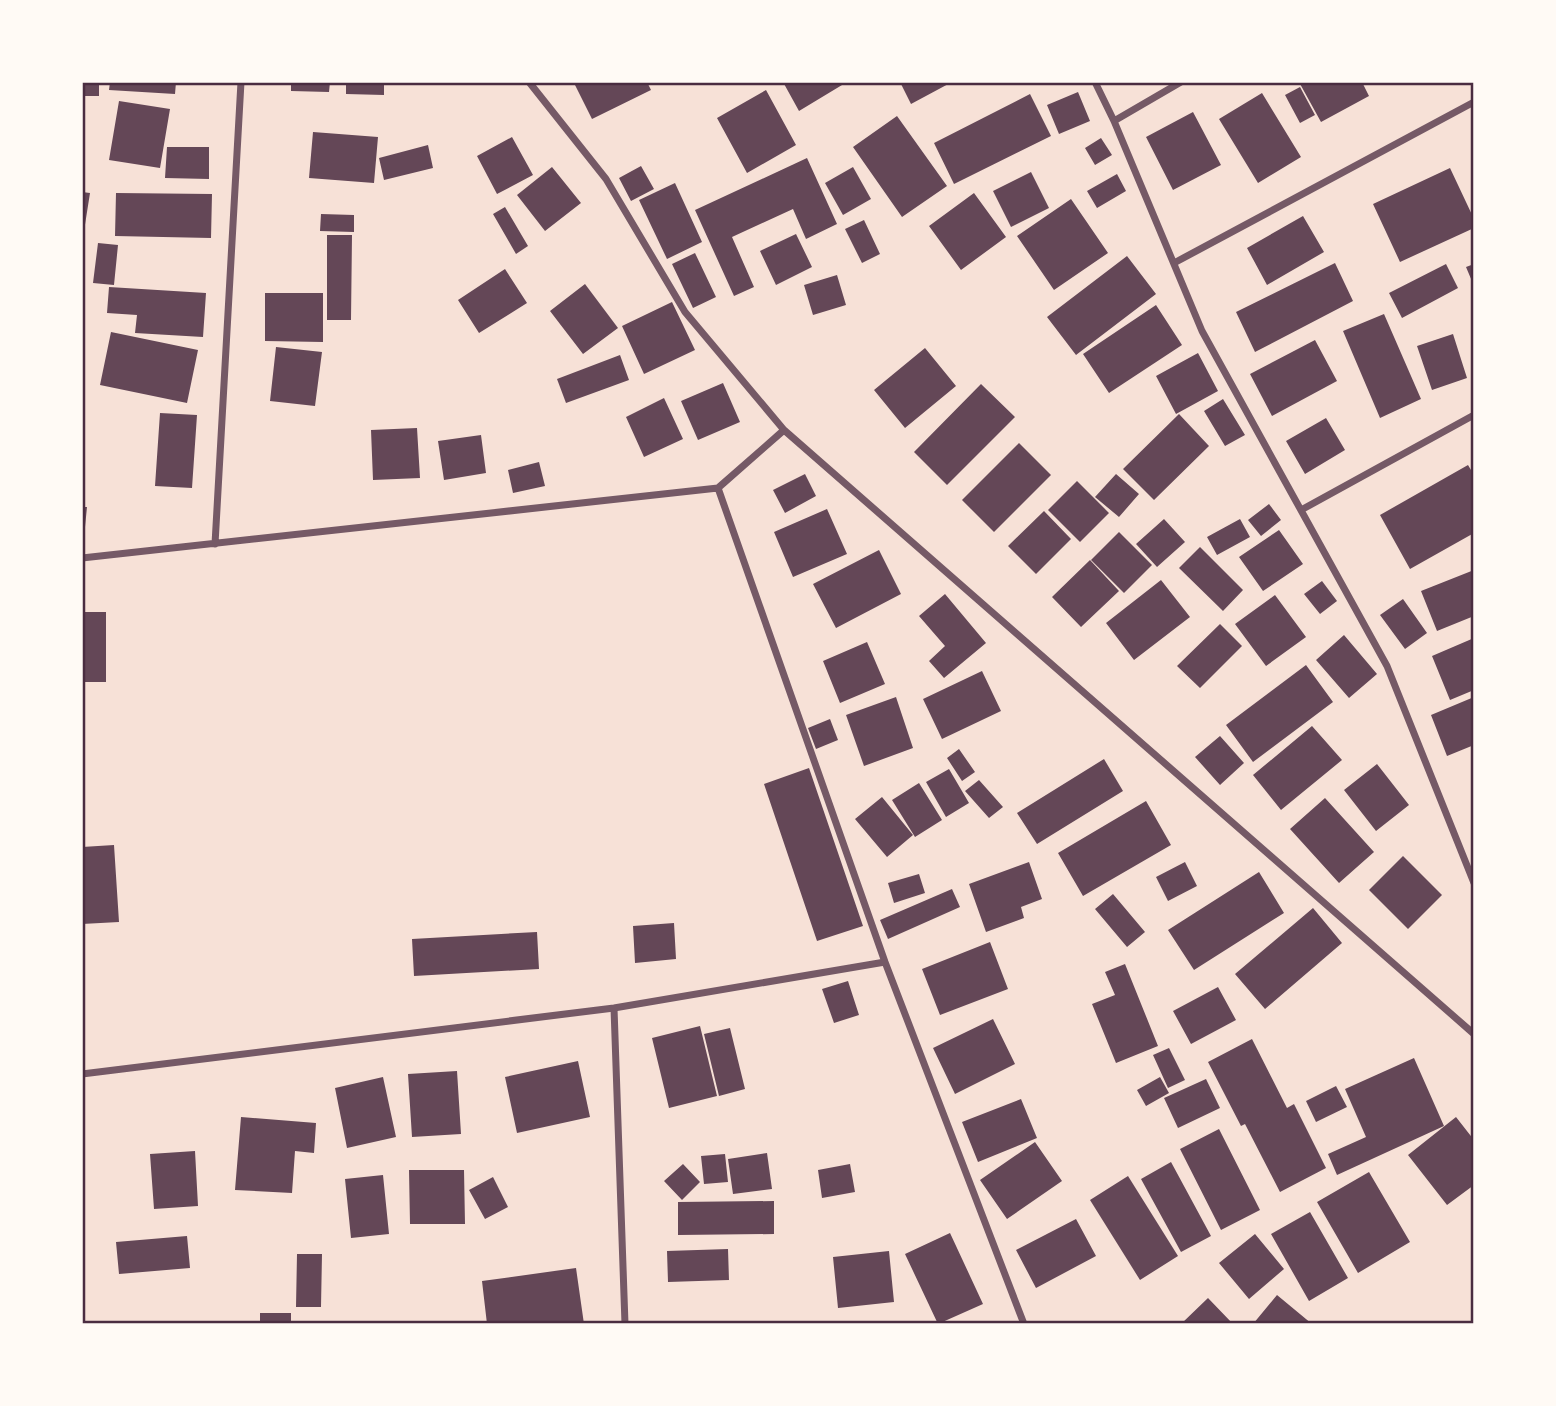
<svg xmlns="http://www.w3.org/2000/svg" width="1556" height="1406" viewBox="0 0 1556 1406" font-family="Manrope,sans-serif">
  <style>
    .building { fill: #644757 }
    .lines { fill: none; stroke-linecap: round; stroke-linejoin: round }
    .minor { stroke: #755966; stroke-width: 7 }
    .neatline { fill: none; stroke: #4a2c40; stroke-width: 2.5 }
  </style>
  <rect width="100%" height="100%" fill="#f7e1d7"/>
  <path class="building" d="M82,82H99V96H82Z
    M110,82H176L175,94L109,90Z
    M291,82H330L329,92L291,91Z
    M346,82H384V95L346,94Z
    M581,82H647L651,90L592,119L575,85Z
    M783,82H847L799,111Z
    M900,82H952L911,104Z
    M1299,82H1362L1369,96L1321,122Z
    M1300,87L1315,115L1300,123L1285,95Z
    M766,90L796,145L747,173L717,118Z
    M1078,92L1090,121L1059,134L1047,105Z
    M1262,93L1301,157L1258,183L1219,119Z
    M1030,94L1051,136L954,184L934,143Z
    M119,101L170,109L160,168L109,160Z
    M1193,112L1221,165L1173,190L1146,137Z
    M897,116L947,186L902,217L853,147Z
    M313,132L378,137L374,183L309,178Z
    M512,137L533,175L497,194L477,156Z
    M1101,138L1112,155L1095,165L1085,148Z
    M428,145L433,168L384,180L379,158Z
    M167,147H209V179L165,178Z
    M807,158L837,224L806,239L793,209L732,237L754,287L734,296L695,210Z
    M641,166L654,189L631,201L619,178Z
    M552,167L581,203L545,231L517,195Z
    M853,167L871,199L843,215L825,183Z
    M1450,168L1474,219V228L1400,262L1373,204Z
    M1031,172L1049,208L1011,227L993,191Z
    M1117,174L1126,191L1097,208L1087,191Z
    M675,183L702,242L667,259L639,200Z
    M82,192L90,193L84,231H82Z
    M116,193L212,194L211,238L115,236Z
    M974,193L1006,237L961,270L929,226Z
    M1071,199L1108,253L1054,290L1017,236Z
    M505,207L528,246L516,254L493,214Z
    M321,214L354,215V232L320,231Z
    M1303,216L1324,252L1267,285L1247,248Z
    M864,220L880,254L862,263L845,229Z
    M796,234L812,267L776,285L760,251Z
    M327,235H352L351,320H327Z
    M98,243L118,245L114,285L93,283Z
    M695,253L716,297L693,308L672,264Z
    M1127,256L1156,294L1076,355L1047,317Z
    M1335,263L1353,301L1255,352L1236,312Z
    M1446,264L1458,288L1402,318L1389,293Z
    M1474,264V286L1466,267Z
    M505,269L527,303L479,333L458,300Z
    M837,275L846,305L813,315L804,285Z
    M585,284L618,328L583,354L550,311Z
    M109,287L206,293L203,337L135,333L137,315L107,313Z
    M265,293H323V342L265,341Z
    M672,302L695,350L644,374L622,326Z
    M1156,305L1182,345L1109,393L1083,354Z
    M1384,314L1421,399L1380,418L1343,331Z
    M111,332L198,350L187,403L100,385Z
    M1453,334L1467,378L1432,390L1417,346Z
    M1315,340L1337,381L1272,416L1250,374Z
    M276,347L322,352L315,406L270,401Z
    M925,348L956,386L905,428L874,390Z
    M1198,353L1218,391L1176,414L1156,376Z
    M620,355L629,380L566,403L557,379Z
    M723,383L740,422L698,440L681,401Z
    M981,384L1015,417L947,485L914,452Z
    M664,398L683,439L644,457L626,417Z
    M1223,399L1245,435L1225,446L1204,411Z
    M160,413L197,415L192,488L155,486Z
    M1179,414L1209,446L1154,500L1123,469Z
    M1326,418L1345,450L1305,474L1286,441Z
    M417,428L420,478L373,480L371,430Z
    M481,435L486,473L444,480L438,441Z
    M1019,443L1051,475L994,532L962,500Z
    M539,462L545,486L513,493L508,470Z
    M1468,465L1474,475V533L1410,569L1380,515Z
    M805,474L816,496L785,513L773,490Z
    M1116,474L1139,494L1119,517L1095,497Z
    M1077,481L1109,513L1080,542L1048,510Z
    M1269,504L1281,520L1261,536L1248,520Z
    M82,507H87L84,537H82Z
    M827,509L847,554L793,577L774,532Z
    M1044,511L1071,539L1036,574L1008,546Z
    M1164,519L1185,542L1157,567L1136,544Z
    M1240,519L1250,537L1217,555L1207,537Z
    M1279,530L1303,564L1263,591L1239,557Z
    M1119,532L1152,565L1124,593L1091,560Z
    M1200,547L1243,590L1223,611L1179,568Z
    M879,550L901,594L836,628L813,584Z
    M1090,560L1119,591L1081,627L1052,597Z
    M1474,570V616L1437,631L1421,591Z
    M1161,580L1190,617L1134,660L1106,623Z
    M1322,581L1337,601L1320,614L1304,594Z
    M945,594L986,643L944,678L929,661L945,646L919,616Z
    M1275,595L1306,637L1266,666L1235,624Z
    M1403,599L1427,633L1405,649L1380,615Z
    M82,612H106V682H82Z
    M1220,624L1242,646L1200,688L1177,666Z
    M1344,635L1377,674L1349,698L1316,660Z
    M1474,638V690L1450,700L1432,656Z
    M867,642L885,684L840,703L823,661Z
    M1306,665L1333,702L1253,762L1226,725Z
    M982,671L1001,711L942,739L923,699Z
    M896,697L913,748L864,766L846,715Z
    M1474,697V745L1447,756L1431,715Z
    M830,719L838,740L816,749L808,728Z
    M1312,726L1342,760L1281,810L1253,775Z
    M1220,736L1244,763L1220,785L1195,757Z
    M959,749L975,772L962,781L947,758Z
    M1104,759L1123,791L1037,844L1017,813Z
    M1377,764L1409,805L1376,831L1344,790Z
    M809,768L863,926L817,941L764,784Z
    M949,769L969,803L946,817L926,782Z
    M979,780L1003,807L989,818L965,791Z
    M919,783L942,820L915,837L892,800Z
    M882,797L913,835L887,857L855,819Z
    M1325,798L1374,852L1339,883L1290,829Z
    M1146,801L1171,845L1083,896L1058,853Z
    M114,845L119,922L82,924V847Z
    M1403,856L1442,895L1408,929L1369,890Z
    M1029,862L1042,899L1021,907L1024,918L986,932L969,884Z
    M1185,862L1197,886L1168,901L1156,877Z
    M1259,872L1284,913L1194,970L1168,930Z
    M919,874L925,893L894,903L888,883Z
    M952,889L960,907L888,939L880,920Z
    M1113,894L1145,932L1127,947L1095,909Z
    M1313,908L1342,943L1265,1009L1235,974Z
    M674,923L676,959L635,963L633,926Z
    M537,932L539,969L414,976L412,939Z
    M990,942L1008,989L940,1015L922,969Z
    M1125,964L1158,1046L1116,1063L1092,1004L1115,995L1105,972Z
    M848,981L859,1015L834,1023L822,989Z
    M1218,987L1236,1020L1191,1044L1173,1011Z
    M993,1019L1015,1064L955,1094L933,1048Z
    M700,1026L717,1096L669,1108L652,1038Z
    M730,1028L745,1089L719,1096L704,1034Z
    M1252,1039L1287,1108L1294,1104L1326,1168L1280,1192L1245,1124L1241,1126L1208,1062Z
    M1169,1048L1185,1080L1168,1088L1153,1055Z
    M1414,1058L1444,1126L1337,1175L1328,1154L1366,1137L1345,1089Z
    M578,1061L590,1117L517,1133L505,1077Z
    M457,1071L461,1134L412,1137L408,1074Z
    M383,1077L396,1137L347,1148L335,1088Z
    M1160,1077L1169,1093L1146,1106L1137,1090Z
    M1206,1079L1220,1108L1178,1128L1164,1098Z
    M1336,1086L1347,1107L1316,1122L1306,1101Z
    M1021,1099L1037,1138L978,1162L962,1122Z
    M241,1117L316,1123L314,1153L295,1151L292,1193L235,1190Z
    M1456,1117L1474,1140V1185L1447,1205L1408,1155Z
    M1219,1129L1260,1210L1221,1230L1180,1149Z
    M1035,1142L1062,1181L1007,1219L980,1180Z
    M195,1151L198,1206L154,1209L150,1154Z
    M767,1153L772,1189L733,1194L728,1159Z
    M725,1154L728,1182L704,1184L701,1156Z
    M1171,1162L1211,1236L1181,1252L1141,1179Z
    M683,1164L700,1182L682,1200L664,1181Z
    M850,1164L855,1192L822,1198L818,1170Z
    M409,1170H464L465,1224H410Z
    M1369,1172L1410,1242L1358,1273L1317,1202Z
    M383,1175L389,1234L351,1238L345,1179Z
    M1128,1176L1178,1256L1140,1280L1090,1200Z
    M493,1177L508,1207L485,1219L469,1190Z
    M774,1201V1234L678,1235V1202Z
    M1310,1212L1348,1278L1309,1301L1271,1234Z
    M1076,1219L1096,1256L1036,1288L1016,1250Z
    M950,1233L983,1304L938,1324L905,1254Z
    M1255,1234L1284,1269L1249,1299L1219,1263Z
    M187,1236L190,1268L119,1274L116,1242Z
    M728,1249L729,1280L668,1282L667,1251Z
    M889,1251L894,1302L838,1308L833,1257Z
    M297,1254H322L321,1307H296Z
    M576,1268L584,1324H487L482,1281Z
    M1277,1295L1312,1324H1253Z
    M1208,1298L1233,1324H1181Z
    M260,1313H291V1324H260Z
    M214,1321H244V1324H214Z"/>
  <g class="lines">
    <path class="minor" d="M529,82L606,179L685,312L784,430
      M1095,82L1114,121L1202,331L1387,666L1474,883
      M1114,121L1181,82
      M1174,263L1474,102
      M718,488L885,962L1024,1324
      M1301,510L1474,415
      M215,544L241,82
      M82,558L718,488L784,430L1474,1034
      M614,1008L625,1324
      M82,1074L614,1008L885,962"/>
  </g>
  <rect width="1556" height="1406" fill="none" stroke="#fffaf5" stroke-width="168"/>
  <rect x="84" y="84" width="1388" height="1238" class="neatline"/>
</svg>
